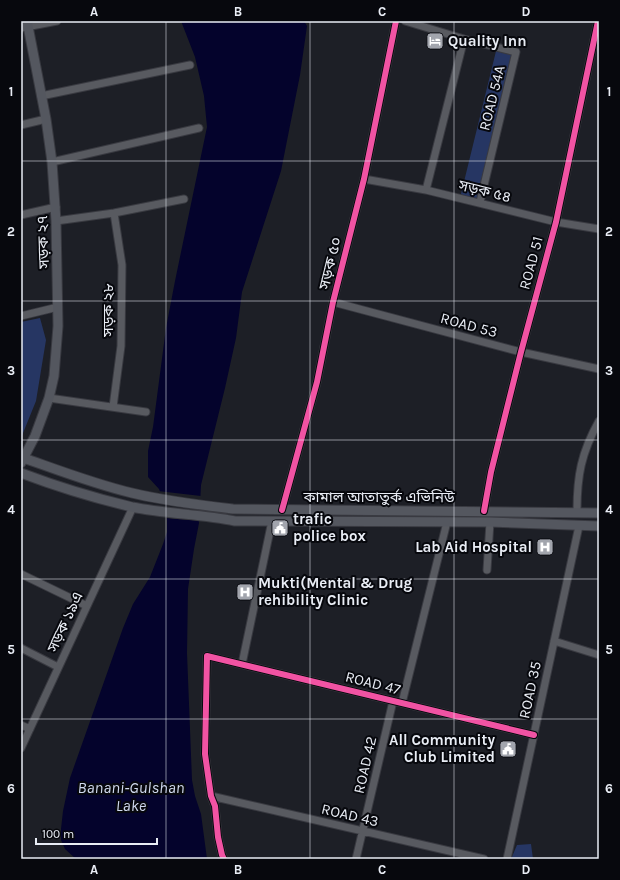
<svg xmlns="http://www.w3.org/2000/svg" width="620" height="880" viewBox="0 0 620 880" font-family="Karla,'Noto Sans Bengali',sans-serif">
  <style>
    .green { fill: #263663 }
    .water { fill: #04032c }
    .pier { fill: #1d1f26 }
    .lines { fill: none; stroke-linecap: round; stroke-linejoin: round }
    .street-casing { stroke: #393a41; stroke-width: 9 }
    .secondary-casing { stroke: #393a41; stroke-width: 11 }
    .street { stroke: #585a60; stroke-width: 7 }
    .secondary { stroke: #54575f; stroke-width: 9 }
    .cycleway-casing { stroke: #07080d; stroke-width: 8 }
    .cycleway { stroke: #f153a3; stroke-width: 6 }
    .grid { fill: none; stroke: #e9edf5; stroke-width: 1; stroke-opacity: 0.55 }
    .labels { text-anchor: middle; stroke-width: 4; stroke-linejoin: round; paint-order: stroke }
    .poi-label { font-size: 15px; font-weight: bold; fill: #e9edf5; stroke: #07080d; text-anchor: start }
    .street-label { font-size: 15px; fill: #e9edf5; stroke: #07080d }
    .water-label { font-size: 16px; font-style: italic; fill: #d0d9ee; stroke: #07080d }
    .neatline { fill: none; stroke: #e9edf5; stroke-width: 1.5 }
    .grid-label { font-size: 13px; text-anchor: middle; font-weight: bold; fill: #e9edf5 }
  </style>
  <rect width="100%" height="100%" fill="#1d1f26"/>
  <path class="green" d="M497,47L516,52L480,202L460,198Z
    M40,318L46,340L36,401L21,438V322Z
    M531,844L533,859H511L517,845Z"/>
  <path class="water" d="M181,21H304L307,26L300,75L281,171L242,292L236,338L225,388L201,485L199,523L194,549L188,589L187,653L192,780L195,796L201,814L207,859H76L65,849L61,840V829L63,811L70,778L123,628L133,604L150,577L163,544L167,532V518L165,505L159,489L148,477V451L153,427L166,328L175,281L207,127L204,96L195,57Z"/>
  <path class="pier" d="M158,491L201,496V521L165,518L163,505Z"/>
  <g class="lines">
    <g class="street-casing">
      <path id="street" d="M405,21L464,39L516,52L480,202
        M21,28L57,21
        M41,96L190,65
        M21,125L46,119
        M52,162L199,128
        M364,179L426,190L556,222L599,229
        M426,190L464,39
        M21,215L56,207
        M56,221L114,213L184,199
        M333,302L521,352L599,369
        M21,316L58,307
        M49,398L146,412
        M113,407L121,346L122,265L114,213
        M282,510L317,382L333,302L364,179L396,21
        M484,511L491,472L521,352L556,222L598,21
        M577,512C577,476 581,453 599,421
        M487,570L490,522
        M21,574L87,606
        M554,641L599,655
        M21,648L58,667
        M242,664L272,521
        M402,703L447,522
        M21,725L30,729
        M21,748L133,507
        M211,796L484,859
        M224,859L222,855L218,837L215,806L211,796L205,754L207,656L534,735
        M356,859L393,701
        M507,859L579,526"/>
    </g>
    <g class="secondary-casing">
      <path id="secondary" d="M21,457C58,470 94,484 132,493C165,501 199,505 233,509L599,513
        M21,463L35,436L49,398L54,376L58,326L56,221L52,162L46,119L27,21
        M21,473C58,487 94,498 132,507C166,514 201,514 235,521L490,522L599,526"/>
    </g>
    <use href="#street" class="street"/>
    <use href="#secondary" class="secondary"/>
    <g class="cycleway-casing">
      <path id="cycleway" d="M282,510L317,382L333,302L364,179L396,21
        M484,511L491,472L521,352L556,222L598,21
        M224,859L222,855L218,837L215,806L211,796L205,754L207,656L534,735"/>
    </g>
    <use href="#cycleway" class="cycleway"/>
  </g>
  <path class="grid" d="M166,21V859M310,21V859M454,21V859M21,161H599M21,301H599M21,440H599M21,579H599M21,719H599"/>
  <defs>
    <g id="hotel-square" transform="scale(0.9)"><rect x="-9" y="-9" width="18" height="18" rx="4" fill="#a2a5ad" stroke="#07080d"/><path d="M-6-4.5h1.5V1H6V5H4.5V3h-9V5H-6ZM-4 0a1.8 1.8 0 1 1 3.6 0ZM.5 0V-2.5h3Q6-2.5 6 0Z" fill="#fff"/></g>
    <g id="civic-square" transform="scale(0.9)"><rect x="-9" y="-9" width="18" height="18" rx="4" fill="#a2a5ad" stroke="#07080d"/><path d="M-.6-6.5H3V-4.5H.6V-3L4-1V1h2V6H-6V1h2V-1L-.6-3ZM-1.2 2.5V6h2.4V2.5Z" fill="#fff"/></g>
    <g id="hospital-square" transform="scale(0.9)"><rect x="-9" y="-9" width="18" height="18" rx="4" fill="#a2a5ad" stroke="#07080d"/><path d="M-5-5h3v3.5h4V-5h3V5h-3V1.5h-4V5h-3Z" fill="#fff"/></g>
  </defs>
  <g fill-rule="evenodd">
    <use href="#hotel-square" x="435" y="41"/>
    <use href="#civic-square" x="280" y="528"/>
    <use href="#hospital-square" x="545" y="547"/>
    <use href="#hospital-square" x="245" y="592"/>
    <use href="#civic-square" x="508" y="749"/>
  </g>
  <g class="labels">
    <g class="poi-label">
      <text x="448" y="46">Quality Inn</text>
      <text x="293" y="524">trafic<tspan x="293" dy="17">police box</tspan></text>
      <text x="532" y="552" text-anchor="end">Lab Aid Hospital</text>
      <text x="258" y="588">Mukti(Mental &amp; Drug<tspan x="258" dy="17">rehibility Clinic</tspan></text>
      <text x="495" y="745" text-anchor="end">All Community<tspan x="495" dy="17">Club Limited</tspan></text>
    </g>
    <g class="street-label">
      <text transform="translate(492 98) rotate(-76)" y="5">ROAD 54A</text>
      <text transform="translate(485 191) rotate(14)" y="5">সড়ক ৫৪</text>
      <text transform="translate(43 242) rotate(-92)" y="5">সড়ক ২৭</text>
      <text transform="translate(330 263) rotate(-76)" y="5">সড়ক ৫০</text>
      <text transform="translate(531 263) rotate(-75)" y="5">ROAD 51</text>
      <text transform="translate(108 310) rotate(-90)" y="5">সড়ক ২৮</text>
      <text transform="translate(469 325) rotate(15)" y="5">ROAD 53</text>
      <text x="379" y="502">কামাল আতাতুর্ক এভিনিউ</text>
      <text transform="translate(65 622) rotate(-65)" y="5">সড়ক ১৯এ</text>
      <text transform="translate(373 683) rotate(14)" y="5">ROAD 47</text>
      <text transform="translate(530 690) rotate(-78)" y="5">ROAD 35</text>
      <text transform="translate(365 765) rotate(-77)" y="5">ROAD 42</text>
      <text transform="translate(350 815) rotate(13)" y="5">ROAD 43</text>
    </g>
    <g class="water-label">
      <text x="131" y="793">Banani-Gulshan<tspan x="131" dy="18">Lake</tspan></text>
    </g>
  </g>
  <rect width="620" height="880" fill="none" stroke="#07080d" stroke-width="44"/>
  <path d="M36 838v6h121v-6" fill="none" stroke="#e9edf5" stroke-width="2"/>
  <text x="42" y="838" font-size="12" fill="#e9edf5" stroke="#07080d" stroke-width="3" paint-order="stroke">100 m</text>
  <rect x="22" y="22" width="576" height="836" class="neatline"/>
  <g class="grid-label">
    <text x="94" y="16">A</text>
    <text x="238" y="16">B</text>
    <text x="382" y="16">C</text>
    <text x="526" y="16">D</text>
    <text x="11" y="96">1</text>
    <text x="609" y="96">1</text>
    <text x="11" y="236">2</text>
    <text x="609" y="236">2</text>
    <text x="11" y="375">3</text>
    <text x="609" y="375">3</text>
    <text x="11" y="514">4</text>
    <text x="609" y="514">4</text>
    <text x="11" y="654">5</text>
    <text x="609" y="654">5</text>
    <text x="11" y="793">6</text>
    <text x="609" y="793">6</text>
    <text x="94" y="874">A</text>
    <text x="238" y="874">B</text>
    <text x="382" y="874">C</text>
    <text x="526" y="874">D</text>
  </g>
</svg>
